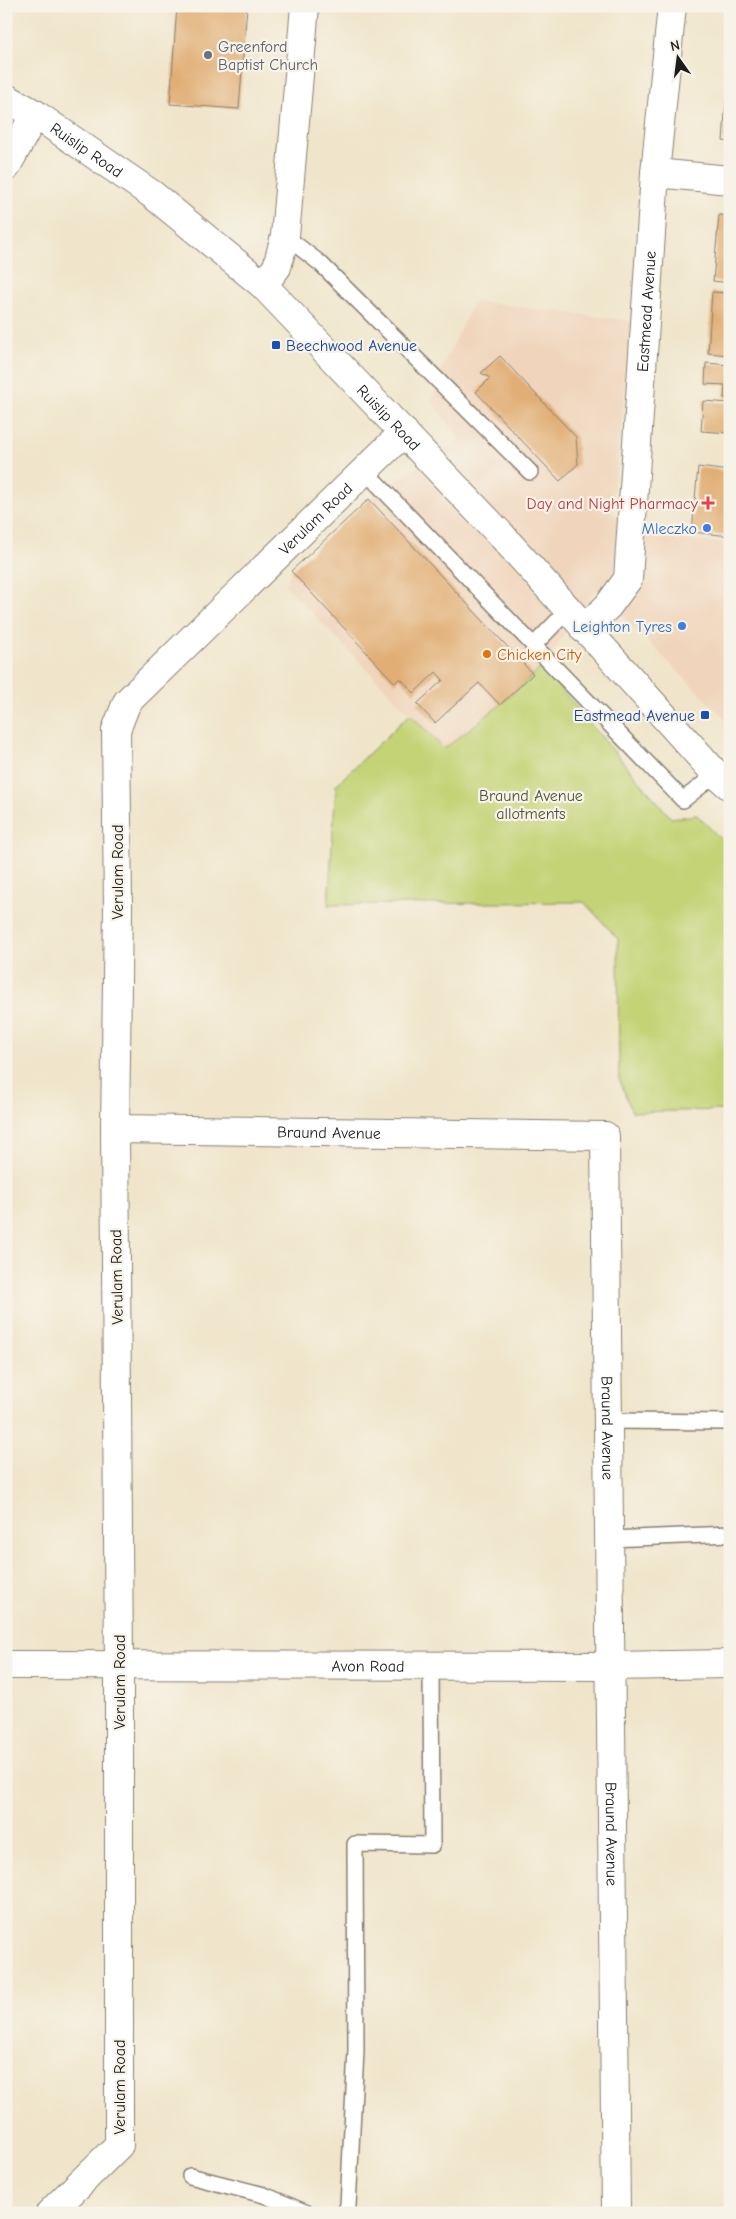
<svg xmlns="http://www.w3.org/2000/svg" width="736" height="2219" viewBox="0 0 736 2219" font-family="'Comic Neue',sans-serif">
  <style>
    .built { fill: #f0d5bc }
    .green { fill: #c3d375; stroke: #707848 }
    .building { fill: #e1ae75 }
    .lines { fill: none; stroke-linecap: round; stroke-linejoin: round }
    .service-casing { stroke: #868073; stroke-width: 18 }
    .minor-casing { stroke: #868073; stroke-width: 30 }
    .secondary-casing { stroke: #868073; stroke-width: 30 }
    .service { stroke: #fff; stroke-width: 15 }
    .minor { stroke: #fff; stroke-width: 28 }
    .secondary { stroke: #fff; stroke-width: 28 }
    .worship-dot { fill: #6b7280; stroke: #f7f3e8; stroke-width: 2 }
    .transit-dot { fill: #1a4fb4; stroke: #f7f3e8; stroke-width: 2 }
    .health-dot { fill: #e0444e; stroke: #f7f3e8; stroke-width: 2 }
    .shop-dot { fill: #3f7fe0; stroke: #f7f3e8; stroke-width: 2 }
    .food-dot { fill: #e8710a; stroke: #f7f3e8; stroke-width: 2 }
    .labels { text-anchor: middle; stroke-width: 4.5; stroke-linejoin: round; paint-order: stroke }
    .worship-label { font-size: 16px; fill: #5b616d; stroke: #f7f3e8; text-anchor: start }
    .street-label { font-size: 16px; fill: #1c1c1c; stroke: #f7f3e8 }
    .transit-label { font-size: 16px; fill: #164399; stroke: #f7f3e8; text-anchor: start }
    .health-label { font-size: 16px; fill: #be3a42; stroke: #f7f3e8; text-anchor: end }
    .shop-label { font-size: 16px; fill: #366cbe; stroke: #f7f3e8; text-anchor: end }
    .food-label { font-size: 16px; fill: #c56008; stroke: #f7f3e8; text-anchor: start }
    .park-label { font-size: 16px; fill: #4e5337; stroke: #f7f3e8 }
  </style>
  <rect width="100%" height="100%" fill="#f7f3e8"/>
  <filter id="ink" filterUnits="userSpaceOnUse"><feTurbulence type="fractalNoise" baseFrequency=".02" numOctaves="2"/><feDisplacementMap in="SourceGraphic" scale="10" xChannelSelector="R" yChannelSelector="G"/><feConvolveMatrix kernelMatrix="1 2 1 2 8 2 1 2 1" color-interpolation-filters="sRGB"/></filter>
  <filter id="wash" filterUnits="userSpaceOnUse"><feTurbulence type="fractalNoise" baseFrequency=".0096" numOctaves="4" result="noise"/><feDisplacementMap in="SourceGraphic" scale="20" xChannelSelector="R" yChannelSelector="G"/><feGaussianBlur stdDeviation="1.12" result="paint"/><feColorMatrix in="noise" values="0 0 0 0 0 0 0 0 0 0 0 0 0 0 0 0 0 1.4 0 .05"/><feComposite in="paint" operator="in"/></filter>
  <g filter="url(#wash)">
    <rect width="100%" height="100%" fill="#f0e5ca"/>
    <path class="built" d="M474,301L633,321L611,513L661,537L730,544V724L596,589L542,667L500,705L444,749L285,585L291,571L369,499L460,440L432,401L442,368Z"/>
    <path class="green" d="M542,667L671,818L697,815L730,848V1110L632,1112L619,1079L618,939L584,902L328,905L336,785L410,714L444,749L500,705Z"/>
    <g id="blocks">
      <path class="building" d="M177,6H247L239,109L170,104Z
        M726,99H730V142L723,141Z
        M719,215L730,216V283L713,281Z
        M712,292L730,293V355L708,353Z
        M500,356L576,437L578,464L560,481L476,392L490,378L481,373Z
        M706,363L730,365V398H724L725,385L705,384Z
        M703,401L730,403V433L701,431Z
        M698,467L730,471V536L692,532Z
        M369,499L533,674L500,705L479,683L435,723L417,704L443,680L436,672L414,693L400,678L395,683L291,571Z"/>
    </g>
  </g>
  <g filter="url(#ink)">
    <use href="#blocks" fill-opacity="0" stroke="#868073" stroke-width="1"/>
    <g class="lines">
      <g class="service-casing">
        <path id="service" d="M285,236L321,264L530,472
          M365,471L683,800L716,774
          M533,646L568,610
          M609,1421L730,1422
          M610,1539L730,1534
          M190,2176L264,2195L307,2213
          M344,2213L348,2206L356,2051L355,1844L432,1845L431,1666"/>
      </g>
      <g class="minor-casing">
        <g id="minor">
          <path d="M6,167L35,114"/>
          <path d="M655,173L730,180"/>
          <path d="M263,285L277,267L285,236L305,6"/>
          <path id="s1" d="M584,629L608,606L628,579L655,173L672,6"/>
          <path id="s2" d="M115,1129L605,1136L616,2213"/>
          <path id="s3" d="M6,1665L611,1666L730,1664"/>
          <path id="s4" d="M50,2213L119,2145V1666L115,1129L118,907L116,730L127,702L404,432"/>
        </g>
      </g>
      <g class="secondary-casing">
        <g id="secondary">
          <path id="s5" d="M6,98L35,114L153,195L263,285L503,537L716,774L730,786"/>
        </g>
      </g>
      <use href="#service" class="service"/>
      <use href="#minor" class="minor"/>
      <use href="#secondary" class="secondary"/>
    </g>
  </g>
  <circle class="worship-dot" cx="208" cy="55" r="5"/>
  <g class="transit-dot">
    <rect x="271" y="340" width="10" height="10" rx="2.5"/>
    <rect x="700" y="710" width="10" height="10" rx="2.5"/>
  </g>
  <path class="health-dot" d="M705.5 495.5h5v5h5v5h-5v5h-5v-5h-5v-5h5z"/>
  <g class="shop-dot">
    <circle cx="707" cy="528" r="5"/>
    <circle cx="682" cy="626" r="5"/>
  </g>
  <circle class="food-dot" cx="487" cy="654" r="5"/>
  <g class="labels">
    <g class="worship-label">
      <text x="218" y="52">Greenford<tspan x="218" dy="18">Baptist Church</tspan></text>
    </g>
    <g class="street-label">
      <text dy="6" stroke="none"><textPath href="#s5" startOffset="96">Ruislip Road</textPath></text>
      <text dy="6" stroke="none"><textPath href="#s1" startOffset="335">Eastmead Avenue</textPath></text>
      <text dy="6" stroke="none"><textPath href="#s5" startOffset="501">Ruislip Road</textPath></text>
      <text dy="6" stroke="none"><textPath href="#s4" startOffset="1805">Verulam Road</textPath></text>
      <text transform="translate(117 872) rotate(-90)" y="6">Verulam Road</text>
      <text dy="6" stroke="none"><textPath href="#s2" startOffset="214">Braund Avenue</textPath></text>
      <text transform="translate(116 1277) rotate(-91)" y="6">Verulam Road</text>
      <text dy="6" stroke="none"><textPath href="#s2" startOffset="782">Braund Avenue</textPath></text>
      <text dy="6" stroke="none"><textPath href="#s3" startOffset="362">Avon Road</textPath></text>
      <text transform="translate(119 1682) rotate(-90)" y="6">Verulam Road</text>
      <text dy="6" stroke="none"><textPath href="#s2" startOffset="1188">Braund Avenue</textPath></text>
      <text transform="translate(119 2087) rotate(-90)" y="6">Verulam Road</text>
    </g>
    <g class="transit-label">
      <text x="286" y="351">Beechwood Avenue</text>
      <text x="695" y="721" text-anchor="end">Eastmead Avenue</text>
    </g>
    <g class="health-label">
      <text x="698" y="509">Day and Night Pharmacy</text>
    </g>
    <g class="shop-label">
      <text x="697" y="534">Mleczko</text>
      <text x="672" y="632">Leighton Tyres</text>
    </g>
    <g class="food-label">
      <text x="497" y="660">Chicken City</text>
    </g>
    <g class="park-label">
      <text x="531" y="801">Braund Avenue<tspan x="531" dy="18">allotments</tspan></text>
    </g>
  </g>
  <rect width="736" height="2219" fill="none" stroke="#f7f3e8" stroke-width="25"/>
  <g transform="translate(678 58) rotate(346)" stroke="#f7f3e8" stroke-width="4" paint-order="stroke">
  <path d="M0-4L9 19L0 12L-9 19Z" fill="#1c1c1c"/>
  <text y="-8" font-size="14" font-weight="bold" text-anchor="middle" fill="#1c1c1c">N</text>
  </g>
</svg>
